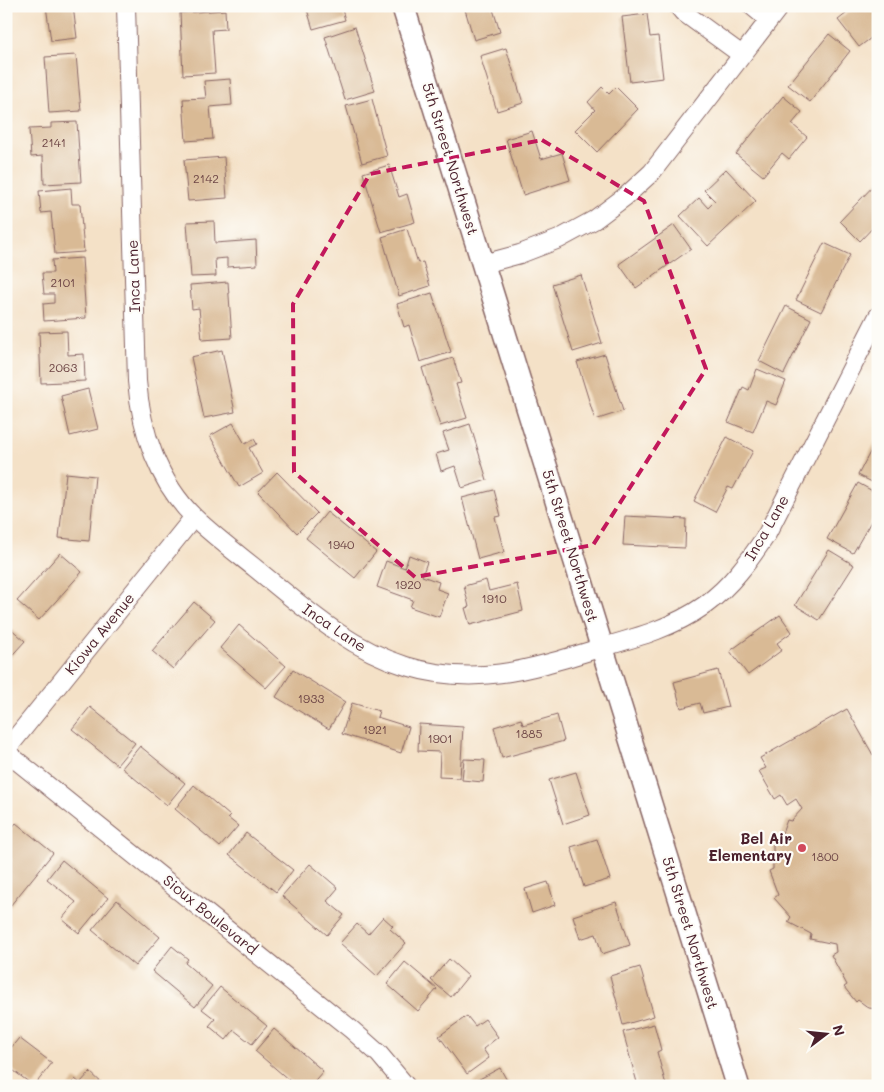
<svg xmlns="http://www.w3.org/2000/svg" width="884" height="1092" viewBox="0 0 884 1092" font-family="Mali,sans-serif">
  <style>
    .building { fill: #d9ba95 }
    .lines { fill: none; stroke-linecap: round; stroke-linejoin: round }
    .minor-casing { stroke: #866362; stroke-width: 20 }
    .tertiary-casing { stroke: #866362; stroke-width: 25 }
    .minor { stroke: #fff; stroke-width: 18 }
    .tertiary { stroke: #fff; stroke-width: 22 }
    .marked { fill: none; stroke: #c2185b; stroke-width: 4; stroke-dasharray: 10 6; stroke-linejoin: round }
    .poi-dot { fill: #d1495b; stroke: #fdfcf7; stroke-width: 2 }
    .labels { text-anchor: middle; stroke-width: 4.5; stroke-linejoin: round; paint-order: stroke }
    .number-label { font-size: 12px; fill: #6e4646 }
    .street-label { font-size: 15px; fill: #4a1f2b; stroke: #fdfcf7 }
    .poi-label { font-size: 15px; font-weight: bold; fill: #4a1f2b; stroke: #fdfcf7; text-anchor: end }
  </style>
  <rect width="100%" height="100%" fill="#fdfcf7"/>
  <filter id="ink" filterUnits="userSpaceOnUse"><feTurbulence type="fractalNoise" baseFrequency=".02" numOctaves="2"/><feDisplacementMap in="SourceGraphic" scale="10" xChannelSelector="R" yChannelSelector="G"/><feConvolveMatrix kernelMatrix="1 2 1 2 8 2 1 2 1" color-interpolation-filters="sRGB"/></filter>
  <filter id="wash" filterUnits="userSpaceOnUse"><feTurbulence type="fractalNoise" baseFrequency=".0096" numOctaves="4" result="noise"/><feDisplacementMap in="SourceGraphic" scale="20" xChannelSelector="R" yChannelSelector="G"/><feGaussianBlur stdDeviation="1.12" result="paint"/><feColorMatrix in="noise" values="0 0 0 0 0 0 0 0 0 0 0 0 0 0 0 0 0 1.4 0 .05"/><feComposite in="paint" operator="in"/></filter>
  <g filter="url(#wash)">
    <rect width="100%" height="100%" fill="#f4e1c7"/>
    <g id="blocks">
      <path class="building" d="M46,6H73L77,38L51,41Z
        M306,6H341L345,20L313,29Z
        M464,6H492L500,32L474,40Z
        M856,6H878V47L871,38L859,47L838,20Z
        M225,10L226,29L212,30L215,73L183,75L180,13Z
        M647,14L650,37L658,36L663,78L630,82L622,17Z
        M355,27L375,91L345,100L325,37Z
        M829,34L850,51L810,102L788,85Z
        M506,48L523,103L497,111L480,56Z
        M76,55L81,111L49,113L45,57Z
        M230,79L232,105L210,107L213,139L186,141L183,99L206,98L204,81Z
        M602,87L609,94L616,87L638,109L597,152L575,130L595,110L588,102Z
        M783,96L802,112L792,124L807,137L789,159L782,153L763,176L736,154Z
        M372,99L387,156L362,163L346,106Z
        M77,122L81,182L44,184L43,156L31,157L29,129L51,128V123Z
        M532,131L541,159L562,153L570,180L523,195L506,139Z
        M224,157L227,198L188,201L184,160Z
        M389,165L399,197L407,194L415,222L381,232L363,173Z
        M726,169L756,201L708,246L680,216L699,198L708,208L715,201L704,190Z
        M878,181V222L860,241L840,221Z
        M71,188L72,204H80L84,252L55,254L51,212L41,213L39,191Z
        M214,221L215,243L256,240L257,265L227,267V258L215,259L216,276L191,277L187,222Z
        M674,225L691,249L636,288L619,264Z
        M407,229L418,263L423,262L430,286L399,296L382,237Z
        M824,243L850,255L821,312L796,300Z
        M82,258L86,318L44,321L43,304L54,303V294H44L42,273H53L52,260Z
        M581,275L602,343L573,352L552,284Z
        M228,282L232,338L202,340L199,308L192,309L190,285Z
        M432,293L451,352L420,362L409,325L404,327L397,304Z
        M786,306L811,319L784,374L759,361Z
        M67,331L68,355L84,354L85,381L41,383L39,332Z
        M222,350L235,412L204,418L191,357Z
        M605,354L623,411L595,420L577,362Z
        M453,358L461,383L456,384L467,418L440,426L422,368Z
        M757,369L786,381L776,405L766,401L753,432L728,422L743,387L749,390Z
        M88,389L98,429L70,436L61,396Z
        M233,423L245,444L254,439L257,444L249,448L263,473L239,487L210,436Z
        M470,424L487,480L462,488L455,466L441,471L436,454L449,450L443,433Z
        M727,437L753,451L733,489L728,487L715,512L694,501Z
        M878,437V485L858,475Z
        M277,472L317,513L297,533L258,492Z
        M66,473L95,476L89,541L59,538Z
        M858,483L878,494V509L853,553L827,539Z
        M494,490L501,516L495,517L504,552L478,559L462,498Z
        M327,512L376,552L355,578L306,538Z
        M625,516L686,519L685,548L623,545Z
        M829,550L854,565L819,620L795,605Z
        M60,553L82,572L39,620L17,601Z
        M409,555L427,562L422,576L439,582L437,589L448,593L439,617L410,607L413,600L377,587L386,561L405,568Z
        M486,580L489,591L517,584L523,611L470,625L465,608L469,607L464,586Z
        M194,602L215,620L173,669L152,651Z
        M780,615L792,632L777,643L782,650L748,675L730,651Z
        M239,625L286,666L266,688L220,648Z
        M8,626L25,641L6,662V628Z
        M293,670L345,702L329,729L276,697Z
        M718,670L728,707L703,713L700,703L681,708L674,682Z
        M352,703L379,711L377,717L409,727L401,753L342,734Z
        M90,707L135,743L117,765L72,729Z
        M847,709L873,755L878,752V1009L869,1008L858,1000L856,1002L844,987L847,985L831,955L836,952L835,944L810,939L811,934L788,922L791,917L774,898L778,895L769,871L773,869V844H778L787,820L791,821L802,809L796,799L787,805L781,795L775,799L759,771L766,768L760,758Z
        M557,715L564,741L502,758L494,727L521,719L523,725Z
        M419,724L463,727L460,778L439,777L440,752L418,751Z
        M140,746L185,783L167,805L122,768Z
        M464,759L485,760L483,782L462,780Z
        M576,772L590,815L563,824L549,780Z
        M194,785L230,816L228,818L238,826L220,847L175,809Z
        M16,823L53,853L6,911V866L12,860L6,855V835Z
        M246,833L293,870L276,892L229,855Z
        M597,839L610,879L584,887L571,847Z
        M62,860L108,898L79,933L62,919L76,902L47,879Z
        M310,864L338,888L327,901L344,915L327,935L282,896Z
        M548,882L555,905L532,913L525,889Z
        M117,900L160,937L135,966L92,930Z
        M616,902L630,945L602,954L596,934L580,939L573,916Z
        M383,917L393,926L390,929L406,943L377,976L340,943L357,924L368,934Z
        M172,946L188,959L185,963L212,986L195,1007L152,971Z
        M449,959L468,976L451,997L431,980Z
        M405,962L437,989L418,1011L387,984Z
        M640,967L654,1016L623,1025L610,976Z
        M220,987L267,1026L252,1044L234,1030L226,1040L209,1026L215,1019L202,1009Z
        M467,1016L475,1026L485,1019L498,1037L483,1049L489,1058L467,1074L439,1036Z
        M654,1024L661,1050L657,1052L666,1085L638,1086L623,1032Z
        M274,1029L323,1071L310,1086H296L255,1051Z
        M19,1038L52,1063L34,1086L6,1065V1054Z
        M500,1068L510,1086H474L472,1083Z
        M90,1072L104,1085L103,1086H69L75,1079L80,1083Z"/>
    </g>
  </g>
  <g filter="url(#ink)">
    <use href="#blocks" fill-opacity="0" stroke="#866362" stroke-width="1"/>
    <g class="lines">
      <g class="minor-casing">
        <path id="minor" d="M126,6L137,381C141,431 158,482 195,518C214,536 235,552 255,568C302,606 347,648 406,666C478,688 534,668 603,647C639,637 674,627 705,605C731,586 749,561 767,534L878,316
          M678,6L683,12L742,55
          M752,6L769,20
          M483,264L520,254L559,239L594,220L626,196L652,172L780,6
          M6,750L194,517
          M6,752L352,1030L379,1054L406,1086"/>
      </g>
      <g class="tertiary-casing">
        <path id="tertiary" d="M403,6L738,1086"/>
      </g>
      <use href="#minor" class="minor"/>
      <use href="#tertiary" class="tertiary"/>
    </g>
  </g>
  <path class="marked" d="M542,140L644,201L706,369L593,545L415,577L294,472L293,304L370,174Z"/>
  <circle class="poi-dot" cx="802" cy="848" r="5"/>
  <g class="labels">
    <g class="number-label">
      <text x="54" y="147">2141</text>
      <text x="206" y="183">2142</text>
      <text x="63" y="287">2101</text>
      <text x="63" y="372">2063</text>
      <text x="341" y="549">1940</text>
      <text x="408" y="589">1920</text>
      <text x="494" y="603">1910</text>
      <text x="311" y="703">1933</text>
      <text x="375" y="734">1921</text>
      <text x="529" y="738">1885</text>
      <text x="440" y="743">1901</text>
      <text x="825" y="861">1800</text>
    </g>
    <g class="street-label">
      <text transform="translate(450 159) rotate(73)" y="5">5th Street Northwest</text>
      <text transform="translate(134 276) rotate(-92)" y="5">Inca Lane</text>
      <text transform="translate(767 528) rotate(-60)" y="5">Inca Lane</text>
      <text transform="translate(570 546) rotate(73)" y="5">5th Street Northwest</text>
      <text transform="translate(334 628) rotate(34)" y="5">Inca Lane</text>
      <text transform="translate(100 634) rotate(-51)" y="5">Kiowa Avenue</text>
      <text transform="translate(210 915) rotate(39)" y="5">Sioux Boulevard</text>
      <text transform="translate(690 933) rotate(73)" y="5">5th Street Northwest</text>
    </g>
    <g class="poi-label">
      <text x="792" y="844">Bel Air<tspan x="792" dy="17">Elementary</tspan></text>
    </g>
  </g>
  <rect width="884" height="1092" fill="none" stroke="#fdfcf7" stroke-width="25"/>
  <g transform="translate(826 1034) rotate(74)" stroke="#fdfcf7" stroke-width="4" paint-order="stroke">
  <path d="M0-4L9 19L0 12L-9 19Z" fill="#4a1f2b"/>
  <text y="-8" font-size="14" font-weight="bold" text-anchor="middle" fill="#4a1f2b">N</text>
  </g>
</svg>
